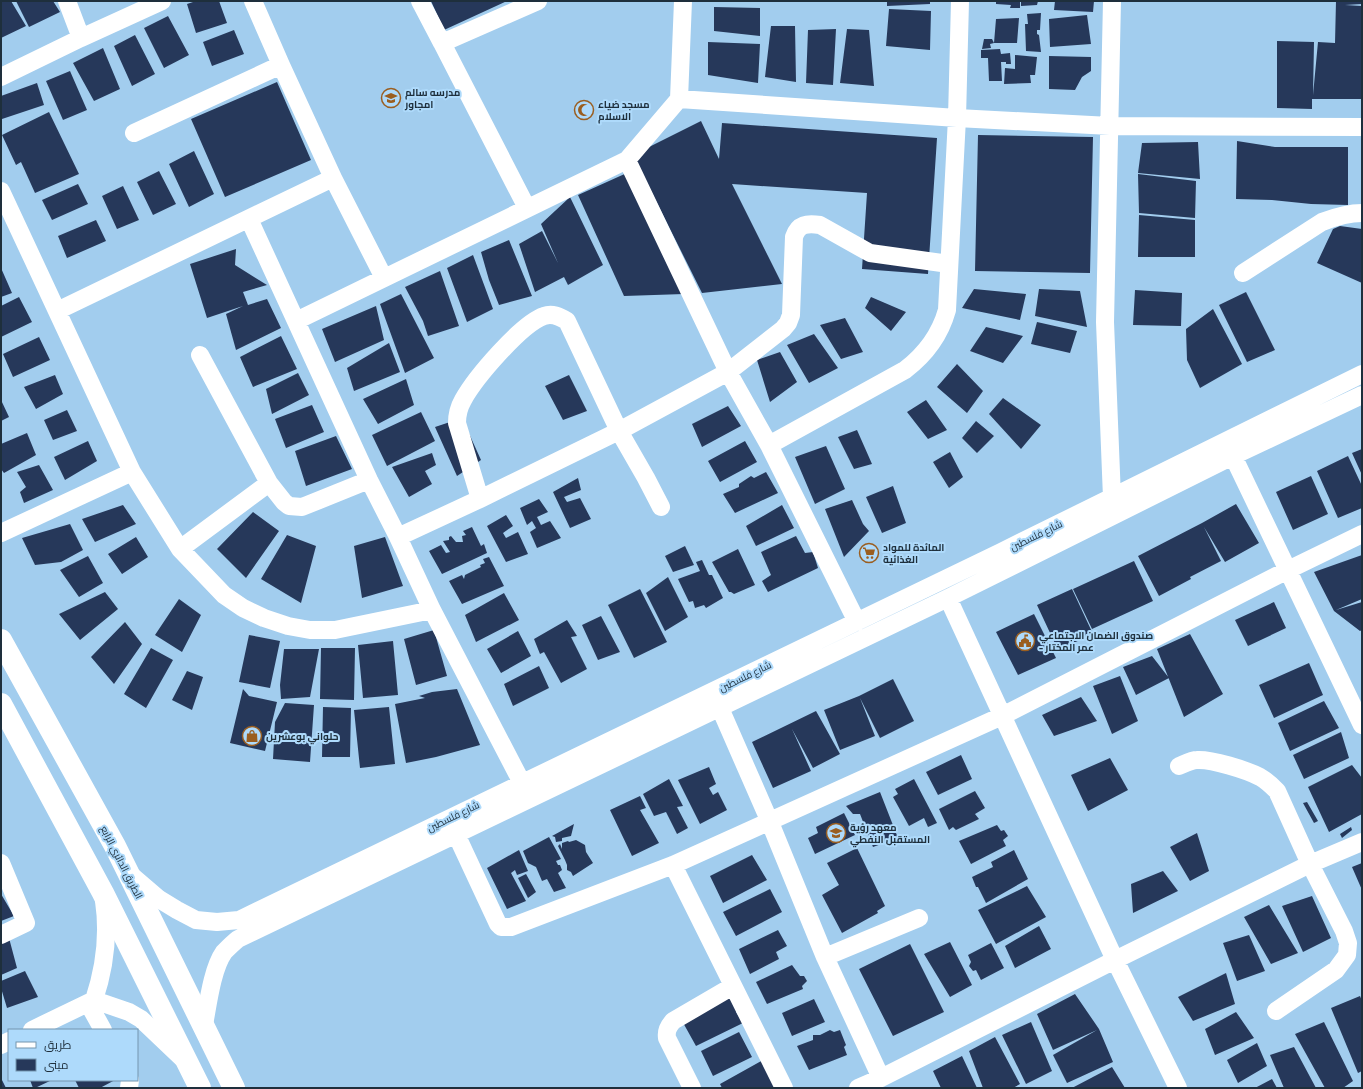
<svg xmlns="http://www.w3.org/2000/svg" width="1363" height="1089" viewBox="0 0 1363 1089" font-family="Barlow,Cairo,sans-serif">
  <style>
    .building { fill: #26385a }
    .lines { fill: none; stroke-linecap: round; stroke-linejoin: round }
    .minor { stroke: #fff; stroke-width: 18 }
    .major { stroke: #fff; stroke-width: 22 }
    .labels { text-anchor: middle; stroke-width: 4; stroke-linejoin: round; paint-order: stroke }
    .poi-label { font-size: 10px; font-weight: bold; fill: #1e2f3c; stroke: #aedafb; text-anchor: start }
    .street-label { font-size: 10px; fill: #1e2f3c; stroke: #aedafb }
  </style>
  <rect width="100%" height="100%" fill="#a2cdee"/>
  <path class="building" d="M1,1H11L26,26L1,38Z
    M16,1H53L60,12L29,27Z
    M196,1H219L227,23L196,33L187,4Z
    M431,1H507L444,30Z
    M887,1H930V4L887,6Z
    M996,1H1020V8H1010L1011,5L996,4Z
    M1021,1H1038L1037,5L1021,6Z
    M1055,1H1094L1093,12L1054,10Z
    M1336,1H1362V4L1345,5L1362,6V99H1312V109L1277,108V41L1314,42L1313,95L1318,42L1335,43Z
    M714,7L760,8V36L714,31Z
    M889,9L931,11L930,50L886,46Z
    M1041,13L1040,30H1037V34L1039,35L1041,52L1026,51L1025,24H1028L1027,14Z
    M1087,15L1091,44L1050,47L1049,19Z
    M168,16L189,55L164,68L144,28Z
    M1019,18L1017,43H994L996,19Z
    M771,26H795L796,82L765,77Z
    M836,29L833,85L806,83L808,30Z
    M847,29L869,30L874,86L840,83Z
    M234,30L244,54L212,66L203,42Z
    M135,35L155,74L132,86L114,46Z
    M984,39H992L994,43L990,44L991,48L982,49Z
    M708,42L760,44L758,83L708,75Z
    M103,48L120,89L94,101L73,63Z
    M1000,49L1001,54L1010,53L1011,64H1006V62H1001L1002,81H989L988,58H981V50Z
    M1015,55L1037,57L1035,75H1030L1031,83L1004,84L1005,68L1015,69Z
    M1049,56L1091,57V71L1082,77L1075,90L1049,89Z
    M70,71L87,110L63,120L46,81Z
    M277,82L311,160L225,197L191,119Z
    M37,83L44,105L2,119L1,96Z
    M49,112L79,174L35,193L21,162L16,165L2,135Z
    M701,121L719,159L722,123L937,138L928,274L862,269L867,193L732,184L782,284L702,293L633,155Z
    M978,135L1093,137L1090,273L975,271Z
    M1237,141L1275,147H1348V205L1311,204L1272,200L1236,199Z
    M1198,142L1200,179L1138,173L1142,143Z
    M194,151L214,194L189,207L169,164Z
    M159,171L176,204L153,215L137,182Z
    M629,172L684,294L624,296L578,195Z
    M1138,174L1196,181L1195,218L1139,213Z
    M78,184L88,204L52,220L42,200Z
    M123,186L139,220L117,229L102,196Z
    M570,197L603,265L568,285L564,277L535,292L519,244L542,231L558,263L541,224Z
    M1139,215L1195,220V257H1138Z
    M96,220L106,241L67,258L58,236Z
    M1340,226L1362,229V283L1317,263L1333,229Z
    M509,240L532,296L499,305L489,280L481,252Z
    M236,249L235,265L267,285L243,292L248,305L267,299L281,328L236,350L226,314L243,306L207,318L190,264Z
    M473,255L493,309L467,322L447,268Z
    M1,268L12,293L1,297Z
    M440,271L459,326L428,336L423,321L405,287Z
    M974,289L1026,294L1020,320L962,308Z
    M1039,289L1080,291L1087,327L1035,316Z
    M1135,290L1182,293L1181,326L1133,325Z
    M1246,292L1275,350L1247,362L1219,305Z
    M401,294L434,358L405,373L380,304Z
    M19,297L32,322L1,337V306Z
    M871,297L906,312L891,331L865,308Z
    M376,306L384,340L335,362L322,329Z
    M1213,309L1242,364L1200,388L1187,360L1186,329Z
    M845,318L863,352L841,359L820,325Z
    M1037,322L1077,331L1070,353L1031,344Z
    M986,327L1023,336L1003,363L970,351Z
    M814,334L838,368L809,383L787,345Z
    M281,336L297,369L253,387L240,357Z
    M39,337L50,360L13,377L3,354Z
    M389,343L400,372L354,391L347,368Z
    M780,352L797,382L770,402L757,360Z
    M957,364L983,391L967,413L937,387Z
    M298,373L309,395L272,414L266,389Z
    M55,375L63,394L36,409L24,387Z
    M569,375L587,411L563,420L545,386Z
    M406,379L414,405L378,424L363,399Z
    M1003,398L1041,425L1021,449L989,414Z
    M1,400L9,417L1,421Z
    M926,400L947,430L928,439L907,412Z
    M312,405L324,432L286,448L275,419Z
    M728,406L741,426L702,447L692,424Z
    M67,410L77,431L53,440L44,420Z
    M421,412L435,441L387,466L372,435Z
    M462,418L481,460L457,476L435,427Z
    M976,421L994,436L977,453L962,438Z
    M857,430L872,464L854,469L838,437Z
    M27,433L36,455L4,473L1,469V444Z
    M336,436L352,469L306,486L295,451Z
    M88,441L97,461L65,480L54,457Z
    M745,441L757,462L720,482L708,461Z
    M826,446L845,489L815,504L795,457Z
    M1362,449V475L1352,453Z
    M950,452L963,477L949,488L933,462Z
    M432,453L436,465L425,471L432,484L409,497L392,467Z
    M1348,456L1362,486V508L1338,518L1317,471Z
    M39,465L53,490L24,503L20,492L26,487L17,472Z
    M766,472L778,493L735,513L723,494L739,487V484L751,476L754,478Z
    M1311,476L1328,514L1293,530L1276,492Z
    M578,478L581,490L564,497L567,502L580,498L591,519L570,528L553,492Z
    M893,486L906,523L882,533L866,497Z
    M539,499L548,512L537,517L541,525L550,521L561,538L537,548L530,532L536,528L532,521L527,525L520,508Z
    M852,500L863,524L869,531L844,557L825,509Z
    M1236,504L1259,543L1225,562L1204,527L1221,561L1190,577L1191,579L1159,596L1138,556L1202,523Z
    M123,505L136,524L95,542L82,519Z
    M782,505L794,528L756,546L746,526Z
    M253,512L279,531L246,578L217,549Z
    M506,515L513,526L503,533L506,538L518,532L528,554L506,562L487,526Z
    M70,524L83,550L61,562L35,565L22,538Z
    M472,527L481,546L484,544L487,553L442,574L429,551L441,545L446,553L450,552L443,541L449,540V537L451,536L456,542H463L462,536L466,535L463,531Z
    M287,535L316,546L301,603L261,579Z
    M796,536L805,553L813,552L818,568L768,592L762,581L771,575L761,552Z
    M136,537L148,557L122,574L108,554Z
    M385,537L403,586L362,598L354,546Z
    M685,546L694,565L673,572L665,556Z
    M738,549L755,585L734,594L731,592H729L712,562Z
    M1362,555V599L1336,610L1362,602V630L1360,631L1334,611L1314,572Z
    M88,556L103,583L79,597L60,570Z
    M489,557L504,586L462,604L449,581L462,575L464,579L465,575L481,567L480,565L485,563L483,559Z
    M702,560L709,575H712L723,598L706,608L704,605L695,608L693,601L689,602L678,579L700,571L696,562Z
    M1134,561L1153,601L1092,629L1073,589Z
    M668,577L688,617L665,631L646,593Z
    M640,589L667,642L634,658L608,605Z
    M1072,589L1093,634L1058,650L1037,605Z
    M105,592L118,609L80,640L59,614Z
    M504,593L519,620L476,642L465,615Z
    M179,599L201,615L182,652L155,635Z
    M1274,602L1286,628L1248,646L1235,620Z
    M1034,614L1056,658L1018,675L996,632Z
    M601,616L620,652L598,660L582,625Z
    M567,620L577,636L571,637L587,669L561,683L544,652L540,654L534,639Z
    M125,622L142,644L114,684L91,657Z
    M434,630L447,676L416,685L404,639Z
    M518,631L531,656L501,673L487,649Z
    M1190,634L1223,694L1184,717L1157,649Z
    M249,635L280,641L270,688L239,682Z
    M393,641L398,695L363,698L358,645Z
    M151,648L173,660L146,708L124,694Z
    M321,648H355L354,700L320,699Z
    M284,649H319L310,697L281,699L280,685Z
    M1152,656L1169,678L1136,695L1123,667Z
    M1309,663L1323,695L1274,718L1259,685Z
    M539,666L549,688L513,706L504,684Z
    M187,671L203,677L192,710L172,700Z
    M1120,676L1138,721L1112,734L1093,686Z
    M893,679L914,721L880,738L860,698L875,736L840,750L824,710L859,696Z
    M243,689L249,696L277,702L265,751L230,743Z
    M457,689L480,745L436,757L406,763L395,704L425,698L419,696L432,692Z
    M1081,697L1097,721L1054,736L1042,715Z
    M1324,701L1339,728L1290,751L1278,723Z
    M285,703L314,705L310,762L273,759L275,722Z
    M323,707L351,708L350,757H322Z
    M389,707L395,764L360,768L354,710Z
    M816,711L840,754L813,768L792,729L811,771L773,788L752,742Z
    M1341,732L1349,758L1304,779L1293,755Z
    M961,755L972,779L938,795L926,772Z
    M1110,758L1128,790L1088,811L1071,775Z
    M1352,765L1362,778V814L1329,832L1308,787Z
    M709,767L716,784L709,788L713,795L718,792L727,810L700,824L678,780Z
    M669,779L683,806L677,807L688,828L677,834L666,812L654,816L643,794Z
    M914,779L937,823L928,827L924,818L909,826L893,797L898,794L895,789Z
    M975,791L985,808L975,814L979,819L956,830L953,827L949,830L939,809Z
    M880,792L898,838L873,847L860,814H853L846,806Z
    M640,796L646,808L640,810L659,843L632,856L610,810Z
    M1307,802L1318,821L1314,823L1303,803Z
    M844,813L855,835L815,854L808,838L818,833L816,827Z
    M574,824L571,836L562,838V841L556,842L555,837L552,836Z
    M997,825L1001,831L1004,830L1008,836L1003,840L1006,846L971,864L959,841Z
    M1351,827L1352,830L1342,838L1340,834Z
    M1197,833L1209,871L1190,881L1170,847Z
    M549,837L561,859L556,861L558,865H560L562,870L558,873L566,888L554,892L547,879L542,881L536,867L528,863L523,851Z
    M576,840L585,845L586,852L593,863L573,876L571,872L567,870V865L565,860L558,846L560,844L562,849V843L568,841L569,842Z
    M857,848L885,906L877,911L878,913L842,933L822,895L839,885L827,863Z
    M519,850L528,871L517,875L515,870L511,873L526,901L507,909L487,868Z
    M1014,850L1028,879L986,903L978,887H976L972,877L993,867L991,862Z
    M752,855L767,880L723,903L710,876Z
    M1362,863V890L1352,867Z
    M1163,871L1178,891L1133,913L1131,884Z
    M526,874L536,892L528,898L518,878Z
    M1027,886L1046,917L996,944L978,910Z
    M770,889L782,912L736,936L723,912Z
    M1,894L14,916L1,921Z
    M1312,896L1331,938L1303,952L1282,906Z
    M1269,905L1298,953L1271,964L1244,917Z
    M1039,926L1051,949L1015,968L1005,946Z
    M778,930L787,946L776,952L779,959L750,974L739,949Z
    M1249,935L1265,971L1237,981L1223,943Z
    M9,938L17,968L1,975V942Z
    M950,942L972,985L950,997L924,954Z
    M991,943L1004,968L981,980L976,970L973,971L969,966L971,962L968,955Z
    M910,944L944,1012L893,1036L859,969Z
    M792,965L800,976H804L807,981L802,986L803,989L767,1004L756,982Z
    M25,971L38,997L7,1008L1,988V981Z
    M1226,973L1235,1004L1193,1021L1178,997Z
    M727,992L740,1010L736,1012L743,1023L696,1046L681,1019Z
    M1075,994L1099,1029L1113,1062L1067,1083L1053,1055L1097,1030L1053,1050L1037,1014Z
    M1360,996L1362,1001V1071L1358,1073L1331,1008Z
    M814,999L825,1022L792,1036L782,1013Z
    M1236,1012L1254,1038L1215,1055L1205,1029Z
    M1031,1022L1052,1071L1026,1084L1002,1035Z
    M1324,1022L1353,1081L1343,1088H1325L1295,1034Z
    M830,1030L834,1032L840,1030L846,1045L844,1047L847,1055L809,1070L797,1046L813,1040V1035H820Z
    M739,1032L752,1057L713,1076L701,1051Z
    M995,1037L1020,1084L1013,1088H983L969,1051Z
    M1257,1043L1267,1066L1238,1083L1227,1060Z
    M1294,1047L1316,1088H1284L1270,1055Z
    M962,1056L977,1088H941L933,1071Z
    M763,1060L781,1088H722L720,1084Z
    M1112,1067L1125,1088H1072Z
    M1,1078L6,1088H1Z
    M1272,1079L1277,1088H1255Z
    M30,1080H52L35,1088H33Z
    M75,1080H115L100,1088H79Z"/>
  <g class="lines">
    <path class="minor" d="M67,1L81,38
      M253,1L281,65L333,178L384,278
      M420,1L442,43L538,1
      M442,43L527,208
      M1,77L81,38L162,1
      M679,99L957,118L1110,126L1362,127
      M134,133L281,65
      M627,160L728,372L769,445L857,622
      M1,191L132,472L180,549L224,595L243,608L264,618L288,626L310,630H335L432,610
      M249,219L369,480L398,537L432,610L522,783
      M1243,273L1322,222C1335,217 1348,213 1362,213
      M57,311L333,178
      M296,321L627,160L679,99L683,1
      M200,355L269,483L284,502L289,506L302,507L369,480
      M769,445L905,370C926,354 940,335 947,310L957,118L960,1
      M1233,456L1362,725
      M1112,498L1105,322L1112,1
      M480,499L457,423C457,415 459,407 463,400C475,378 521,324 544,316C552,313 559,316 567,321L619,431L646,478L661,507
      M1,533L132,472
      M398,537L480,499L619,431L728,372L783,329L788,323L791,315L794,237C798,224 807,223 820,225L870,253L949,264
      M180,549L269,483
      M948,598L1115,960L1178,1088
      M720,708L769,820L825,957L881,1078
      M1179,766C1184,764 1191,760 1197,760C1211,759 1247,770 1260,777C1267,781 1272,786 1277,791L1310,864L1344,931L1348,943L1347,955L1336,970L1276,1011
      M456,834L498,924L501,927H511L673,865L1002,716L1288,570L1362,534
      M1,863L26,923L1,935
      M673,865L784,1088
      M131,875L159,899L177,910L196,920L217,922L239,920L1001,552L1362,374
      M825,957L919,918
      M94,1000L129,1012L141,1019L182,1058
      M88,1003L103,1030
      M204,1025C208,1004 212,969 224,952C228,948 233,943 238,939L948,598L1233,456L1362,395
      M32,1030L94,1000C105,967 109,935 104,901
      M1,1045L9,1041
      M129,1088L130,1080
      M692,1088L667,1038C666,1031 668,1027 673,1021L733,986
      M858,1088L881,1078L1115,960L1310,864L1362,842"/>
    <path class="major" d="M1,640L115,846L234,1088
      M1,704L103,893L200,1088"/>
  </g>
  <defs>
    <g id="school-ring" transform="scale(1)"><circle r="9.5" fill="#aedafb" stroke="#9a5e20" stroke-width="1.5"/><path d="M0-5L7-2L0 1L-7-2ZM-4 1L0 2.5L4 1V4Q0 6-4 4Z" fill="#9a5e20"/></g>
    <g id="mosque-ring" transform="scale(1)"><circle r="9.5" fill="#aedafb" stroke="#9a5e20" stroke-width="1.5"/><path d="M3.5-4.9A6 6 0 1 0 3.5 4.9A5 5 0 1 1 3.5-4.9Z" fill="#9a5e20"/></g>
    <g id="supermarket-ring" transform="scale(1)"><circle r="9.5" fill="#aedafb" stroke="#9a5e20" stroke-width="1.5"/><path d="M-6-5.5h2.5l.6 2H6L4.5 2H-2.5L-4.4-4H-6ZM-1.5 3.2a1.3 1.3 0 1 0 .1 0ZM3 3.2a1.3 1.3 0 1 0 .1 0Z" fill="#9a5e20"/></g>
    <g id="civic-ring" transform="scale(1)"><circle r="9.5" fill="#aedafb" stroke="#9a5e20" stroke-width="1.5"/><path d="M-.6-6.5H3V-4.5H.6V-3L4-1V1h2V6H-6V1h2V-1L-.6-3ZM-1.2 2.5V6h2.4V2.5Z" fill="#9a5e20"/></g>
    <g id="shop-ring" transform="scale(1)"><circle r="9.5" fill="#aedafb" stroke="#9a5e20" stroke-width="1.5"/><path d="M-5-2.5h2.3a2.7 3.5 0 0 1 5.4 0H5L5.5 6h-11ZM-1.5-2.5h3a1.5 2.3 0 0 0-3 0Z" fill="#9a5e20"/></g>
  </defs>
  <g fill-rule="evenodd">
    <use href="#school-ring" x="391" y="98"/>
    <use href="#mosque-ring" x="584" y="110"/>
    <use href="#supermarket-ring" x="869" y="553"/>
    <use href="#civic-ring" x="1025" y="641"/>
    <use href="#shop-ring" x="252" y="736"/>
    <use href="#school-ring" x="836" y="833"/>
  </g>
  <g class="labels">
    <g class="poi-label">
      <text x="405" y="96">مدرسه سالم<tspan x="405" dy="12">امجاور</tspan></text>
      <text x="598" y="108">مسجد ضياء<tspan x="598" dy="12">الاسلام</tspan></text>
      <text x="883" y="551">المائدة للمواد<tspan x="883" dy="12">الغذائية</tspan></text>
      <text x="1039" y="639">صندوق الضمان الاجتماعي<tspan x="1039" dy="12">- عمر المختار</tspan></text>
      <text x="266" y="740">حلواني بوعشرين</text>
      <text x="850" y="831">معهد رؤية<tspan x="850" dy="12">المستقبل النفطي</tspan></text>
    </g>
    <g class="street-label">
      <text transform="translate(1036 535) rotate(-26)" y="4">شارع فلسطين</text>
      <text transform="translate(745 676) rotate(-26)" y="4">شارع فلسطين</text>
      <text transform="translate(453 816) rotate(-26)" y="4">شارع فلسطين</text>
      <text transform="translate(122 862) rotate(63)" y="4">الطريق الدائري الرابع</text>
    </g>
  </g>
  <rect width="1363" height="1089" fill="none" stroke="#1e2f3c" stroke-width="4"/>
  <rect x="8" y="1029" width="130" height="52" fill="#aedafb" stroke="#7496af"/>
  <rect x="16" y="1042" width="20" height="6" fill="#ffffff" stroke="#7496af"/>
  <text x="44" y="1049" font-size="12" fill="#1e2f3c">طريق</text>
  <rect x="16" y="1059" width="20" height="12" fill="#26385a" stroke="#7496af"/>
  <text x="44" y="1069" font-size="12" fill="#1e2f3c">مبنى</text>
</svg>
